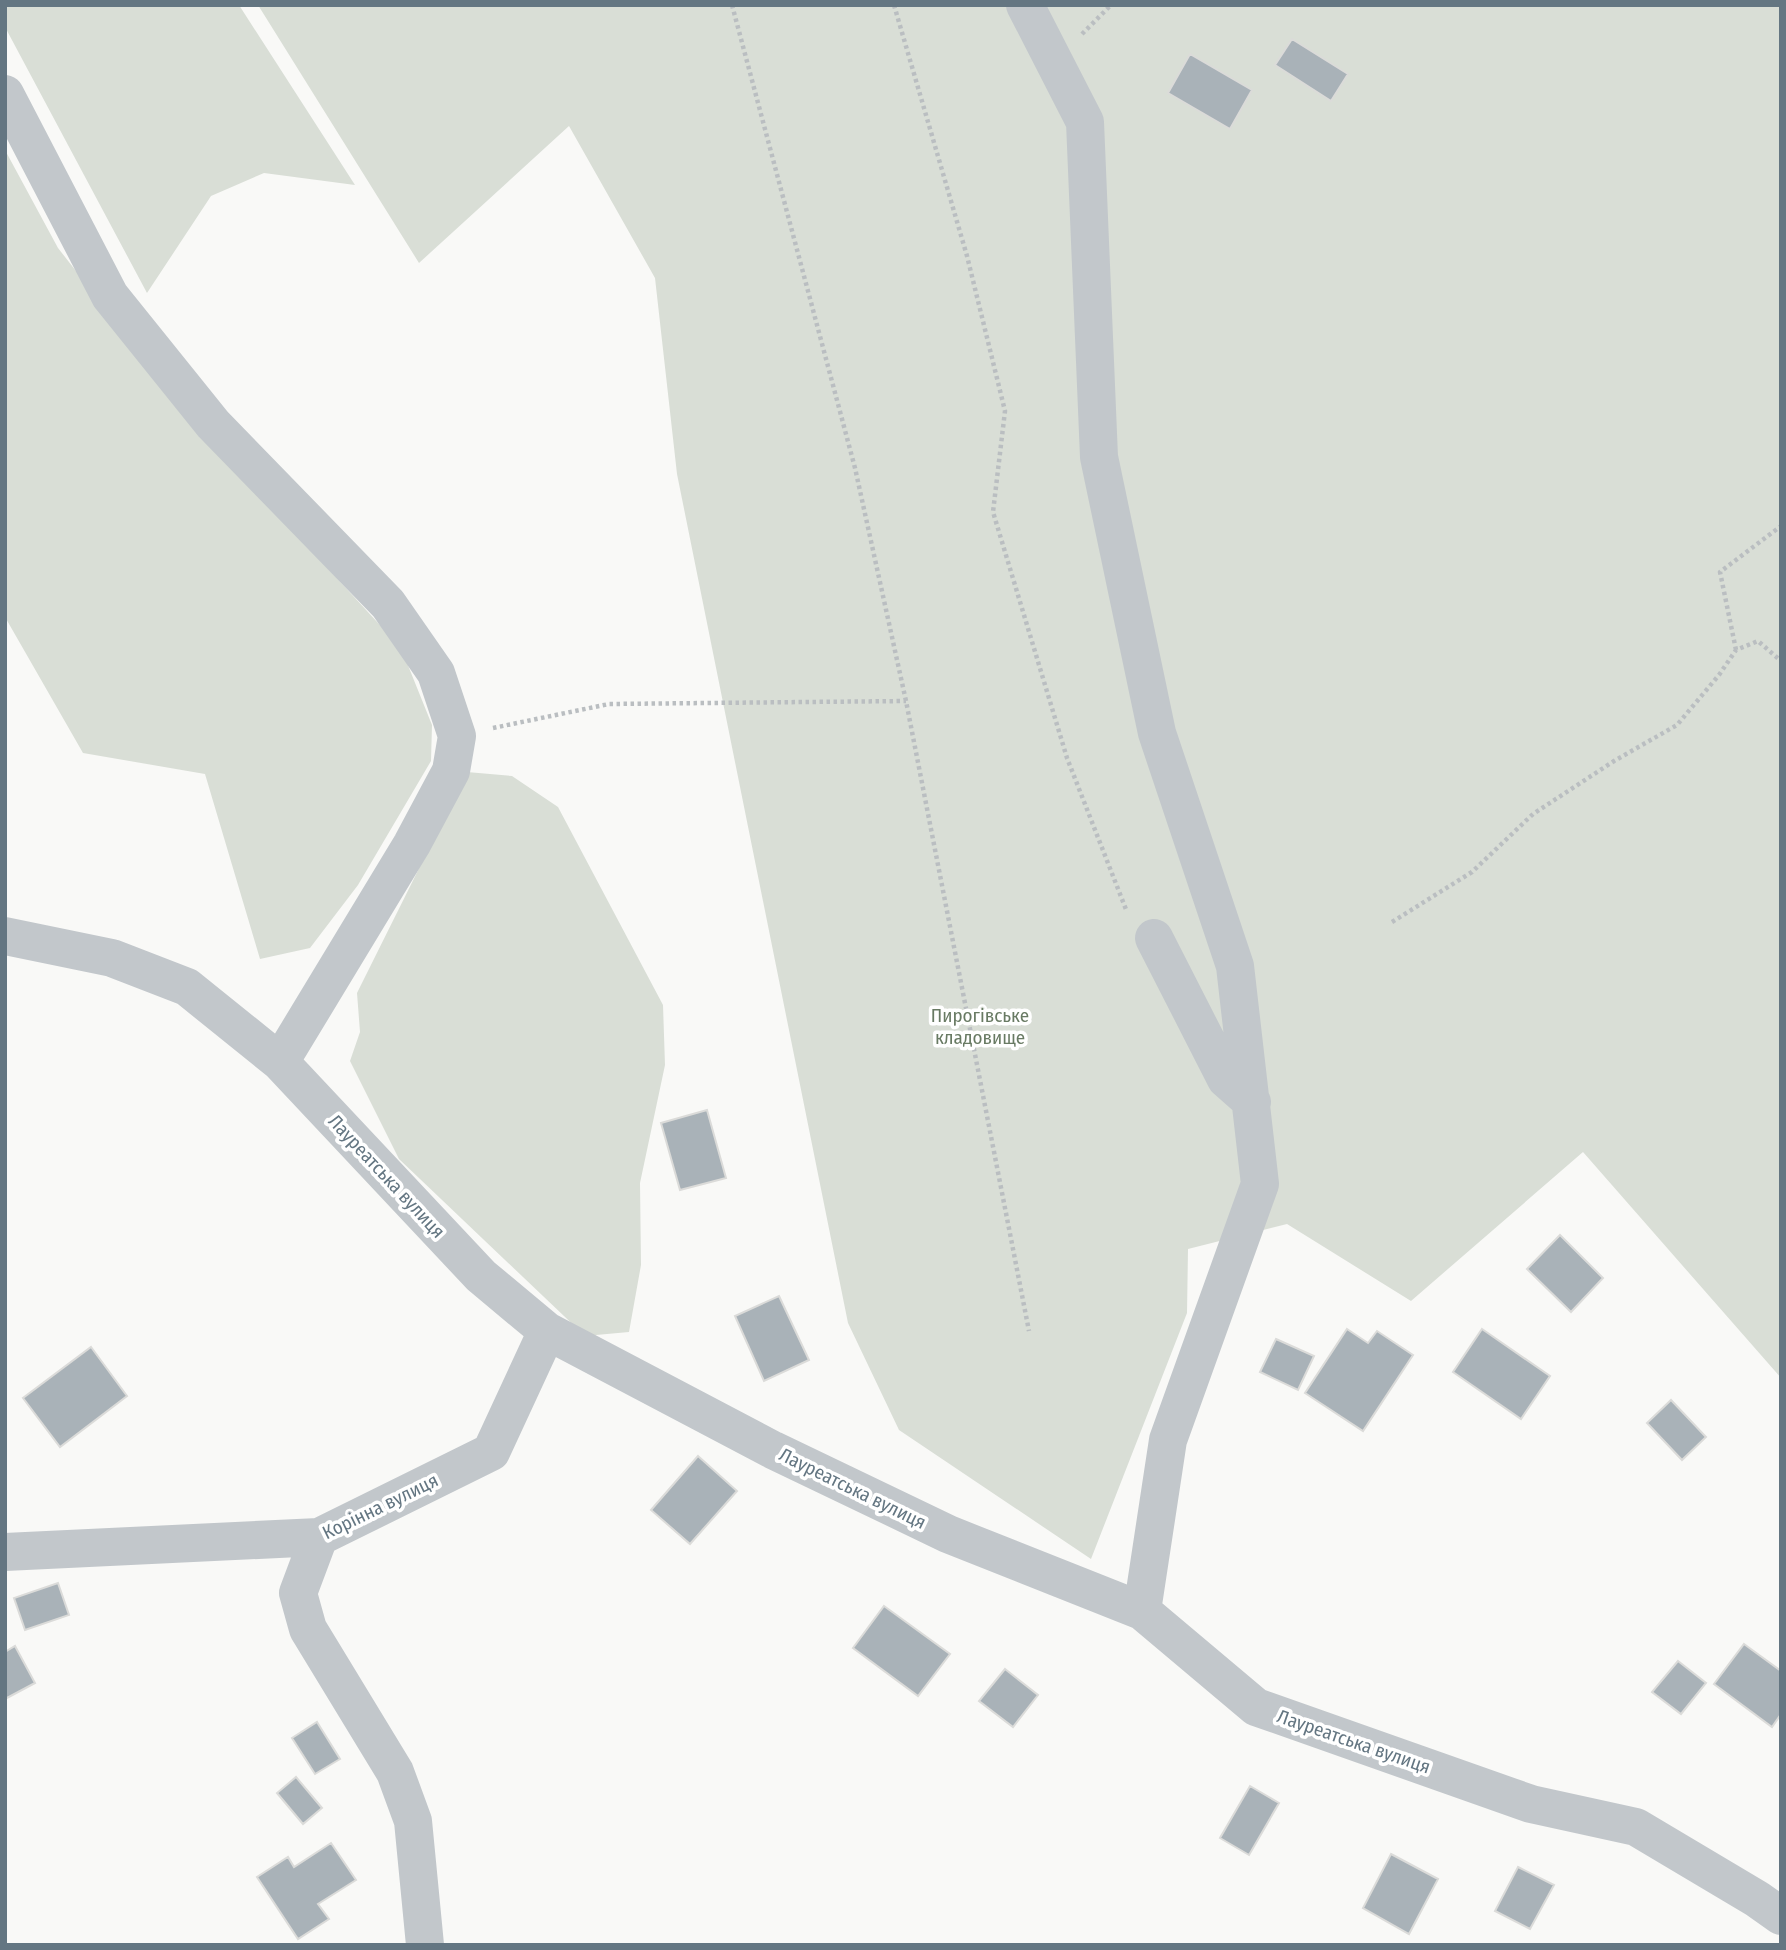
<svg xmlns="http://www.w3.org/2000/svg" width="1786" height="1950" viewBox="0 0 1786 1950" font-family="'Fira Sans Condensed',sans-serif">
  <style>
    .green { fill: #d9ded6 }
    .building { fill: #a9b2b8; stroke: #dbdbd9; stroke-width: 2 }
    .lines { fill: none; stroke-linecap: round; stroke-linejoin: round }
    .path { stroke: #babec1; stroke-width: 4.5; stroke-dasharray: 3.5 3.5; stroke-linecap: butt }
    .minor { stroke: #c2c7cb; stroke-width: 38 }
    .labels { text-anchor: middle; stroke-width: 7; stroke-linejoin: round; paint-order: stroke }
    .park-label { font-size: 19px; fill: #687a63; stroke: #fff }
    .street-label { font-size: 19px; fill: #647682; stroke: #fff }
  </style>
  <rect width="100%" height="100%" fill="#f9f9f7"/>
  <path class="green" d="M5,5H239L355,185L264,173L211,196L147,293L5,27Z
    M258,5H1781V1378L1583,1152L1411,1301L1287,1224L1188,1249L1187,1313L1091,1559L899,1430L848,1323L677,474L655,278L569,126L419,263Z
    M5,150L58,248L198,427L401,648L432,725L431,761L358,885L310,948L260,959L205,774L83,753L5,617Z
    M467,772L512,776L558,807L663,1005L665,1065L640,1183L641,1265L629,1332L585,1336L399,1159L350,1061L360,1032L357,993Z"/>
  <path class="building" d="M1292,39L1348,74L1331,101L1275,65Z
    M1190,54L1252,90L1230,129L1168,93Z
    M707,1110L726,1178L680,1190L661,1123Z
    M1560,1235L1603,1278L1571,1312L1527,1269Z
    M779,1296L809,1360L764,1381L735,1316Z
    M1347,1329L1368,1343L1377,1331L1413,1355L1363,1431L1305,1393Z
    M1482,1329L1550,1376L1521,1419L1453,1372Z
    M1276,1339L1314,1356L1298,1390L1260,1372Z
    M91,1347L127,1396L60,1447L23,1398Z
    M1671,1400L1706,1437L1682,1460L1647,1423Z
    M698,1456L737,1491L690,1544L651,1510Z
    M58,1583L69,1615L25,1630L14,1598Z
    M884,1606L950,1654L918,1696L853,1648Z
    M1744,1644L1781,1671V1714L1772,1727L1714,1684Z
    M15,1646L35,1683L5,1699V1652Z
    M1678,1661L1706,1683L1681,1714L1652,1692Z
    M1005,1669L1038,1695L1013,1727L979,1701Z
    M317,1722L340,1759L315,1774L292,1738Z
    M296,1777L322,1808L303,1824L277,1793Z
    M1250,1786L1279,1803L1249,1855L1220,1838Z
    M331,1843L356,1880L318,1904L329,1919L298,1939L257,1877L288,1857L294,1867Z
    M1391,1854L1438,1879L1409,1934L1363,1908Z
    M1518,1867L1554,1885L1530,1929L1495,1911Z"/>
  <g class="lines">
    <path class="path" d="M732,5L855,468L906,701L1029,1331
      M894,5L967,256L1005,411L993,512L1067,758L1127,912
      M1082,34L1111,5
      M1736,650L1720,572L1781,526
      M493,728L609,704L906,701
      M1392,922L1472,872L1533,814L1614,761L1677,725L1719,675L1736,650L1758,641L1781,661"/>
    <path class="minor" d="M1025,5L1085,122L1099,457L1157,733L1235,966L1260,1184L1168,1440L1142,1611
      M5,94L110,296L213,424L388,604L436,673L457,736L451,771L412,844L280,1062
      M5,936L112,958L187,987L280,1062L481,1276L547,1331L773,1450L948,1534L1142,1611L1256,1707L1531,1804L1636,1827L1757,1899L1781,1916
      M1154,938L1226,1079L1252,1102
      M319,1537L298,1593L308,1629L395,1772L413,1821L425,1945
      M5,1552L319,1537L491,1452L547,1331"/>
  </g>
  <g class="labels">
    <g class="park-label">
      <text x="980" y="1022">Пирогівське<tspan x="980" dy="22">кладовище</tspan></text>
    </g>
    <g class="street-label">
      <text transform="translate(387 1176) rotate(47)" y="7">Лауреатська вулиця</text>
      <text transform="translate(853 1488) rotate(26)" y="7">Лауреатська вулиця</text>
      <text transform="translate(380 1506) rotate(-26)" y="7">Корінна вулиця</text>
      <text transform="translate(1354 1741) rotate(19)" y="7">Лауреатська вулиця</text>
    </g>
  </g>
  <rect width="1786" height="1950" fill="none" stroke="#647682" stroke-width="14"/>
</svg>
